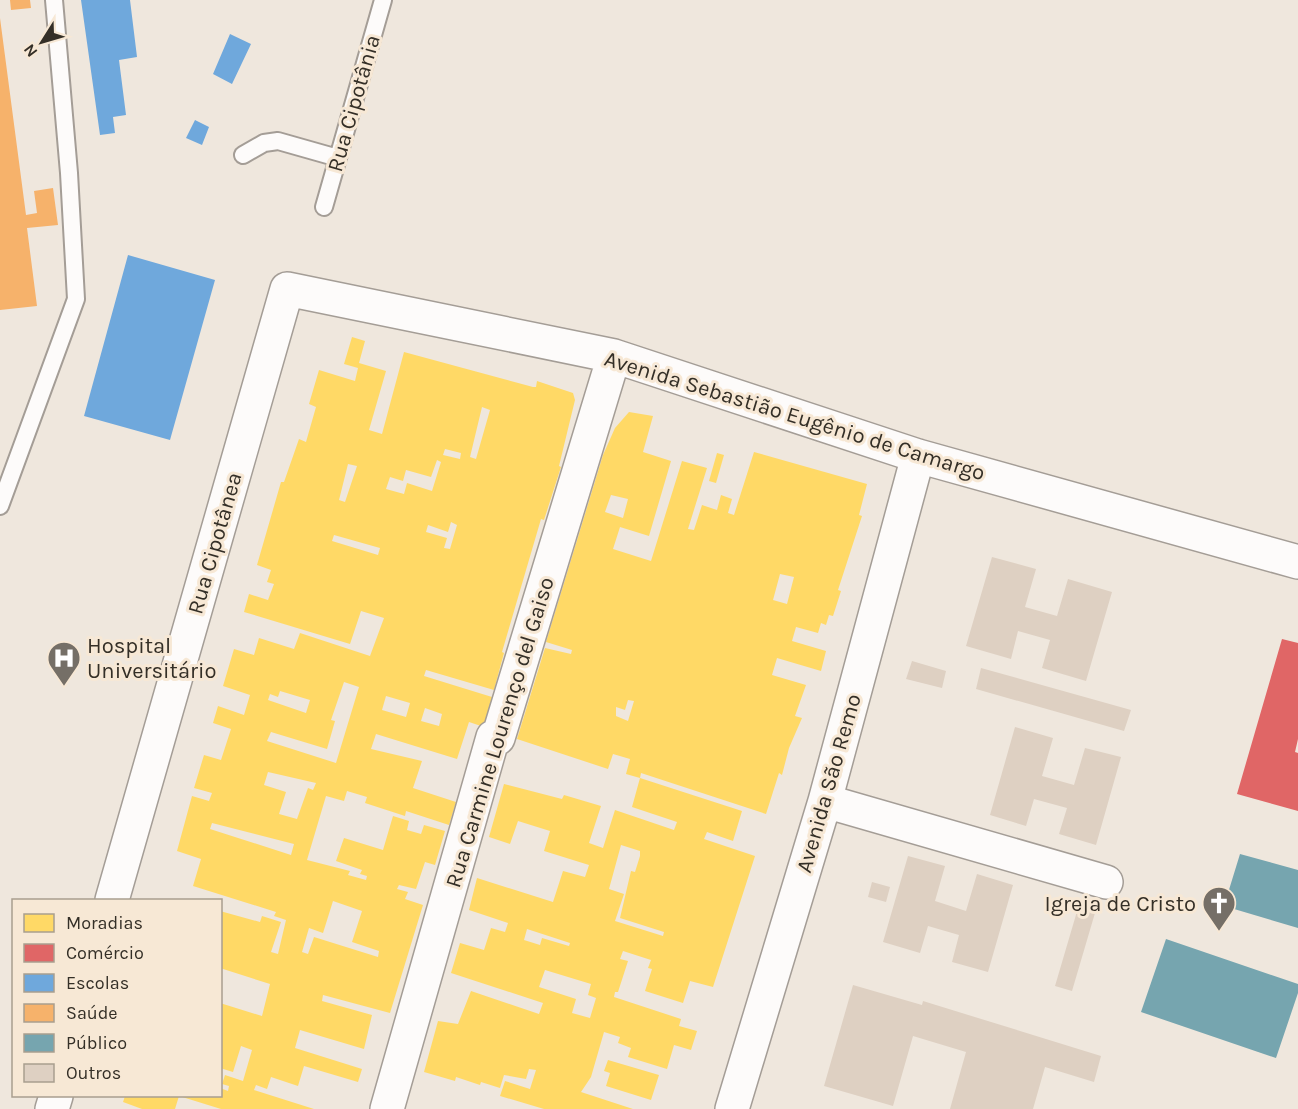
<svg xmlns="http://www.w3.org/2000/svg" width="1298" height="1109" viewBox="0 0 1298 1109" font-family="Karla,sans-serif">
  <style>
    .homes { fill: #ffd966; fill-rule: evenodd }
    .shops { fill: #e06666 }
    .schools { fill: #6fa8dc }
    .health { fill: #f6b26b }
    .public { fill: #76a5af }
    .building { fill: #ded0c2 }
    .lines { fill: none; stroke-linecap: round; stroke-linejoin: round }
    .service-casing { stroke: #a49d96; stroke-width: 20 }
    .minor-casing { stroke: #a49d96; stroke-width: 36 }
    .service { stroke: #fdfbfa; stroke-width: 16 }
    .minor { stroke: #fdfbfa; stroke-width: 33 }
    .labels { text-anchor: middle; stroke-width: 6; stroke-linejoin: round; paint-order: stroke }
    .street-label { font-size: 22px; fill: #342f27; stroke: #f7e8d5 }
    .poi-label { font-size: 22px; fill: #342f27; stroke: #f7e8d5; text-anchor: start }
  </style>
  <rect width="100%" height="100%" fill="#efe7dd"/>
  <path class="homes" d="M352,337L365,341L359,363L386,371L369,430L382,434L404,352L533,387H536L537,381L573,393L575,400L559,466L561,467L544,520L541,519L502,652L504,653L494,690L426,670L424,676L492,697L484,727L469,722L457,759L376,734L371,749L422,761L413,788L456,802L449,825L406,811L405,816L365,803L367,797L347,791L344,801L326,796L307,860L350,871L348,875L366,880L367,876L360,874L362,870L336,861L344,838L383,850L393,816L409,821L407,830L421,834L424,825L445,831L435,865L425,862L416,889L399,885L397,889L408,892L405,899L423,905L390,1013L323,995L322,1001L372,1015L364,1049L300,1030L295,1048L362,1069L358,1082L304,1066L298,1086L271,1077L267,1089L256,1085L254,1090L314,1109H221L179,1096H220V1088L228,1091L229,1086L222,1084L225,1075L243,1081L252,1050L241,1046L233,1072L220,1068V1003L262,1016L270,984L220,968V911L260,922L262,916L281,922L271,952L278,954L286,920L274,916L276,912L193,886L201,859L177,851L192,796L209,801L212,793L194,788L204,755L221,760L231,729L213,723L218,706L244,715L250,695L223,686L234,649L254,655L259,638L294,649L300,633L370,656L384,618L361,611L350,644L244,612L249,594L268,600L274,584L267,582L271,570L257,565L281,482H284L299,439L306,442L316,407L309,404L319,370L355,381L358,368L344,364ZM482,407L490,410L476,459L470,457ZM445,449L461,453L460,459L443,455ZM437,460L441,462L432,491L407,483L404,494L386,489L390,477L403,481L406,470L431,477ZM348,464L357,466L345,502L339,500ZM451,522L457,525L450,549L444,548L447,538L426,532L428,525L448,532ZM334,535L380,548L378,555L332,541ZM344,682L359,687L336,763L267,741L271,732L327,749L335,721L331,720ZM280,691L310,700L306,713L268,700L270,694L278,697ZM386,696L410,703L406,717L382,710ZM425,708L442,714L439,726L421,721ZM268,772L316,783L313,790L308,788L297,819L279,814L286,792L264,785ZM212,823L294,844L291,855L210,829ZM333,901L362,911L352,942L379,951L378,957L314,937L308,954L302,952L309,928L323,933Z
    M629,412L653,416L643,452L671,461L649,536L620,527L613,549L651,561L682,461L707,468L688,529L694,530L702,505L717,510L721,495L732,499L728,513L734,515L754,452L867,484L859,515L862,516L838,590L841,591L833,616L829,615L826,625L821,623L818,633L796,627L792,641L826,651L821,671L777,658L772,675L806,685L795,716L802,718L789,748L782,775L779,773L766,814L641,773L640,778L626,774L630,759L613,754L608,769L517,739L545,648L571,654L572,650L546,642L603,455L615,428ZM611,495L628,499L623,518L605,512ZM780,574L794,577L787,604L773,600ZM628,700L634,701L628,721L616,716V707L625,710Z
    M717,453L724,455L716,483L709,481Z
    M640,778L742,811L733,841L707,832L704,839L755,856L713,987L690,981L683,1003L645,991L652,969L648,968L651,960L623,951L620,959L628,961L618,992H615L614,997L681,1019L679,1026L697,1031L691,1050L674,1045L667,1069L628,1057L631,1048L618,1043L620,1037L604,1032L591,1077L581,1092L633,1109H544L500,1096L505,1081L530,1089L536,1070L529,1069L526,1079L504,1075L500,1088L481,1082L480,1085L456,1077L455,1081L424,1072L438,1021L458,1024L471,991L539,1014L543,1003L451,973L460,943L484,950L491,928L505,932L508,923L469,910L477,878L553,902L563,871L585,877L589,865L544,851L550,831L518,821L510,844L489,837L504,784L562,799L564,795L601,806L589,843L603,848L615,810L674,830L677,822L632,807ZM621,845L640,851V856L635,872L631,871L620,918L664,932L663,936L615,921L624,894L609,889ZM527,929L570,943L569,946L542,938L540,945L524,940ZM545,970L591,984L588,995L596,998L590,1018L572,1013L576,999L539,987Z
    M608,1060L659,1075L651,1100L606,1086L610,1073L604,1071Z
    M125,1096H179L175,1109H142L123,1102Z"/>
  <path class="shops" d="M1282,639L1298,643V739L1295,752L1298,753V811L1237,794Z"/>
  <path class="schools" d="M81,0H130L137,57L119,60L126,115L113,117L115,133L100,135Z
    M230,34L251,44L232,84L213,74Z
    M195,120L209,127L202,145L186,138Z
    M128,255L215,280L170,440L84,416Z"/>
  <path class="health" d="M10,0H30L31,8L11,10Z
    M0,18L26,215L37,213L34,191L53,188L58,225L27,228L37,306L0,310Z"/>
  <path class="public" d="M1240,854L1298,870V928L1224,906Z
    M1166,939L1298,984V993L1276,1058L1141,1012Z"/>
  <path class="building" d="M992,557L1036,569L1025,607L1057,616L1068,579L1112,592L1086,681L1042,668L1050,640L1018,631L1011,659L966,646Z
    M912,661L946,671L942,688L906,679Z
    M981,668L1131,710L1124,731L976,689Z
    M1015,727L1053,738L1042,776L1074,785L1085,748L1121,757L1096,845L1059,834L1067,808L1034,799L1026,826L990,815Z
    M908,856L945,866L935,901L966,911L977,874L1013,885L988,972L952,962L959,935L928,926L920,953L883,942Z
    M872,882L890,887L886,902L868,897Z
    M1078,908L1095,913L1072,991L1055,986Z
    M853,985L922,1005L923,1001L1101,1056L1094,1082L1045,1067L1033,1109H950L966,1052L913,1036L893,1106L824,1086Z"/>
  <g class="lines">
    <g class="service-casing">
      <path id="service" d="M243,155L264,143L278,141L338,158
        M324,207L383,0
        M0,506L76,299L69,173L54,0"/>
    </g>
    <g class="minor-casing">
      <path id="minor" d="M825,801L1106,882
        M112,900L287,289L614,356L918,456L1298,562
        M52,1109L56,1096
        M387,1109L493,737L498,738L614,356
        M732,1109L825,801L918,456"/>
    </g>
    <use href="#service" class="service"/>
    <use href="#minor" class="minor"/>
  </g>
  <defs>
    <g id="hospital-pin" transform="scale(1.725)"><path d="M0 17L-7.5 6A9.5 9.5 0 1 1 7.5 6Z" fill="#756f67" stroke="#f7e8d5"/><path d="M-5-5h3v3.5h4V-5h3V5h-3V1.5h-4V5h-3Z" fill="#fff"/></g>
    <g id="church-pin" transform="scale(1.725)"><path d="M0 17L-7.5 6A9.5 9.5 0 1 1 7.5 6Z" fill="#756f67" stroke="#f7e8d5"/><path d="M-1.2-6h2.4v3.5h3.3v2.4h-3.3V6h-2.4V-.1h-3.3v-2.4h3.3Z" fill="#fff"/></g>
  </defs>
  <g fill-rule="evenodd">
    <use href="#hospital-pin" x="64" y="658"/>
    <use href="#church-pin" x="1219" y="903"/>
  </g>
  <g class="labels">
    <g class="street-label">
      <text transform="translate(353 103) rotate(-74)" y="8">Rua Cipotânia</text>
      <text transform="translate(795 415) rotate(17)" y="8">Avenida Sebastião Eugênio de Camargo</text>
      <text transform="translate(214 543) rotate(-74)" y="8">Rua Cipotânea</text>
      <text transform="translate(499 732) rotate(-73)" y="8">Rua Carmine Lourenço del Gaiso</text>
      <text transform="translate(828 783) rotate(-74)" y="8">Avenida São Remo</text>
    </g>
    <g class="poi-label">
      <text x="87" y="653">Hospital<tspan x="87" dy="25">Universitário</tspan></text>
      <text x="1196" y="911" text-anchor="end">Igreja de Cristo</text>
    </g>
  </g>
  <rect x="12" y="899" width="210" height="198" fill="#f7e8d5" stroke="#a99e8f" stroke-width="1.5"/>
  <rect x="24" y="914" width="30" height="18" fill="#ffd966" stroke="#a99e8f" stroke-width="1.5"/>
  <text x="66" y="929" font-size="18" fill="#342f27">Moradias</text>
  <rect x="24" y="944" width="30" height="18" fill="#e06666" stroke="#a99e8f" stroke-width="1.5"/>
  <text x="66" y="959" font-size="18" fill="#342f27">Comércio</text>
  <rect x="24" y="974" width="30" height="18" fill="#6fa8dc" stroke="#a99e8f" stroke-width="1.5"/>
  <text x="66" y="989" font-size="18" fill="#342f27">Escolas</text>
  <rect x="24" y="1004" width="30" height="18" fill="#f6b26b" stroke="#a99e8f" stroke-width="1.5"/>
  <text x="66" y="1019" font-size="18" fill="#342f27">Saúde</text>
  <rect x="24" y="1034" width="30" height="18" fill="#76a5af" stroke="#a99e8f" stroke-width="1.5"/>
  <text x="66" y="1049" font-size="18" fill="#342f27">Público</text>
  <rect x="24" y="1064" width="30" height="18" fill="#ded0c2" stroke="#a99e8f" stroke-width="1.5"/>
  <text x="66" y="1079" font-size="18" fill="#342f27">Outros</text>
  <g transform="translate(42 42) rotate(233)" stroke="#f7e8d5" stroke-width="4.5" paint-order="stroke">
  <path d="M0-4.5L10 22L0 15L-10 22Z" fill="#342f27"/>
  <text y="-9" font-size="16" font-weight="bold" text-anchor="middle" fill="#342f27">N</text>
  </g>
</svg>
